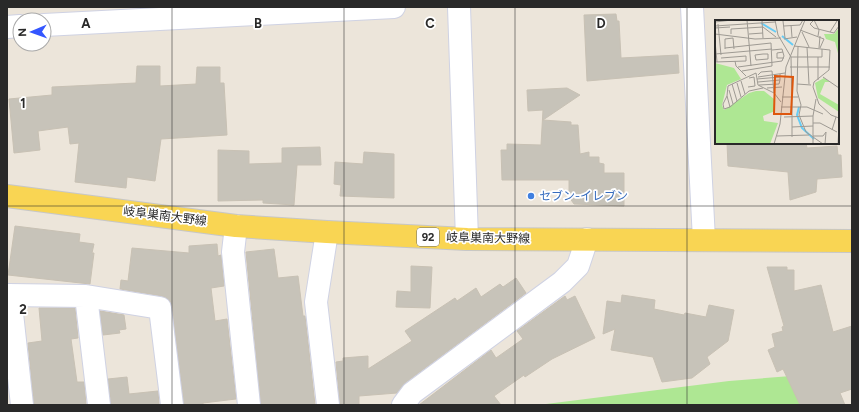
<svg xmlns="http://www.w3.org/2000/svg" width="859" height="412" viewBox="0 0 859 412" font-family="Figtree,'Noto Sans JP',sans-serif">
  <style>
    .green { fill: #aee793 }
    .building { fill: #c7c3b9; stroke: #c8c1b4 }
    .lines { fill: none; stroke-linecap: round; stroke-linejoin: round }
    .minor-casing { stroke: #cfd2e3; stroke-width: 24 }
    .major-casing { stroke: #c7c7c7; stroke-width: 24 }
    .minor { stroke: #fff; stroke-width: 22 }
    .major { stroke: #f9d553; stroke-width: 22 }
    .grid { fill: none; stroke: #292929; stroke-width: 1; stroke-opacity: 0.55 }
    .shop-dot { fill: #3f7fe0; stroke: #fff; stroke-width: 1.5 }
    .labels { text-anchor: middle; stroke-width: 3.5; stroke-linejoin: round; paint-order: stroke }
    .shield { fill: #fff; stroke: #696969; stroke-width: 1 }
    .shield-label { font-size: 11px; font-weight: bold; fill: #292929 }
    .shop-label { font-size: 12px; fill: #366cbe; stroke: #fff; text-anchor: start }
    .street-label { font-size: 12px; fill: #292929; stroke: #fff }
    .inset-river { fill: none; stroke: #66ccf5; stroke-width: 2 }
    .inset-road { fill: none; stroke: #9e9a93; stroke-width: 1 }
    .view { fill: #de570d; fill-opacity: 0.15; stroke: #de570d; stroke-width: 2 }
    .inset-edge { fill: none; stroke: #292929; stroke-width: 2 }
    .grid-label { font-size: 13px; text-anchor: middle; font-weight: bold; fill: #292929; stroke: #fff; stroke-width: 3.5; stroke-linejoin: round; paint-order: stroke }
  </style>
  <rect width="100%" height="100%" fill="#ece5da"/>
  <path class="green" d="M791,376L809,405H538L729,381Z"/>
  <path class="building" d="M616,14L617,21H619L621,58L678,55L679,73L587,81L584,15Z
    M137,66H160V86L196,84L197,67H220V83H224L227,135L161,139L155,181L127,177L126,188L75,182L79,143L70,144L68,127L38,131L40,150L14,153L9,99L52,95V87L136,83Z
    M567,88L580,95L543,120L571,122V125H578L580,154L589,152V157H599V163L604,164V173H624V206L574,204L569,197V180H502L501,150H507V144L541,145L543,110L528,111L527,90Z
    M727,143H806L807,148L837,146L838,155H841L842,177L817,179L816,192L790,200L788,172L728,166Z
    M320,147L321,165H297L294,205L263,203V200L218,201V150L249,151V164L282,163V148Z
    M364,152L394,154V198L340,196L341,185L334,184L335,162L363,164Z
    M15,226L80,234L79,242L94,244L92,253H94L90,284L8,275Z
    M217,244L218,256L221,255L224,286L211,288L215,321L227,319L236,399L203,403V405H184L172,306L169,300L162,296L120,289L121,280L128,281L132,248L189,253V246Z
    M274,249L278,278L298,276L303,316H305L315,405H261L246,252Z
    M411,266L432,267L430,308L396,307L397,291L411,292Z
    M767,267H787V270H794V291L821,285L833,332L852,326V389L840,393L845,405H800L783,369L777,372L768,350L775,347L772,334L783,331L782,327L784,326Z
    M516,278L526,293L405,383L397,393L359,396V405H340L336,362L343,361V358L368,356V369L412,341L405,331L455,298L457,301L476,288L481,297L500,284L503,287Z
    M622,295L655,300L654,309L684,315L685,313L706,317L709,305L734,310L728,341L707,357L710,364L692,378L662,382L653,357L611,350L615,329L603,334L607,301L621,303Z
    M565,296L567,300L575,296L595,338L552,359L525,377L524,375L494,396L501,405H419L491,350L496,358L523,339L517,331Z
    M39,308H75L78,338L71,339L77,382H84L86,405H34L28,343L42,341Z
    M100,311L124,315L126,329L119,330L120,333L103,335Z
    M127,377L129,394L158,391L159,405H111L108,379Z"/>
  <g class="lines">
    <g class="minor-casing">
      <path id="minor" d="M459,7L467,239
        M692,7L704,240
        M44,25L394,7
        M7,27L20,26
        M236,226L233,252L249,405
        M327,232L316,302L328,405
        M7,295L86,296L99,405
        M10,295L22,405
        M86,296L160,308L172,405
        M403,405L412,393L562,282L578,266L587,239"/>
    </g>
    <g class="major-casing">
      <path id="major" d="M7,196L236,226L327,232L467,239L852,241"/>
    </g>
    <use href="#minor" class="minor"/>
    <use href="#major" class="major"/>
  </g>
  <path class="grid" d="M172,7V405M344,7V405M515,7V405M687,7V405M7,206H852"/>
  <circle class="shop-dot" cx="531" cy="196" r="4"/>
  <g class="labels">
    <rect class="shield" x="417" y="228" width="22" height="18" rx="3"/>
    <g class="shield-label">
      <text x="428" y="241">92</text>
    </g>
    <g class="shop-label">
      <text x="539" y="200">セブン-イレブン</text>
    </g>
    <g class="street-label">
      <text transform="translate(165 216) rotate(7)" y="4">岐阜巣南大野線</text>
      <text transform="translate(488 238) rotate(1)" y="4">岐阜巣南大野線</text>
    </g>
  </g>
  <g transform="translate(715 20)">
    <rect width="124" height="124" fill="#ece5da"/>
    <path d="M124,8V37L120,22L111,19L109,14H119ZM0,43L19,48L26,59L12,65L7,85L9,90L34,73L41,71H49L59,79L60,91L48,96L49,101L63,103L55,124H0ZM109,58L115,62H110L105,74L124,85V92L103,78L100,63Z" fill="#aee793"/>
    <path class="inset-river" d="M46,3L61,12M67,16L78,25M84,87L82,95L87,108L99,119"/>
    <path class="inset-road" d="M32,0L36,46M47,0L48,18M60,0L63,15L76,37L77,87H66M99,0L95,4L99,8L119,13L124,6M99,0L104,10L103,16M68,1L70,18M0,2L17,0M3,4L6,35M76,5L77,17M0,6L60,2M69,6L85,5L88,0M48,7L61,17M0,8L15,7M85,10L109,19L105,28M87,12L94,27M115,12L122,1M0,14L40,19L66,18M16,14V9L48,7M34,14L48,13M69,19L82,17M0,21L2,42M79,26L115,30L114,50L99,62L98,67L104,84L116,95L124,98M83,27L82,71L86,85L84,95L91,112L108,124M92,27L94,64M10,28L56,23L57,46L27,51M104,28L105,16M10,29V19L18,18L19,29M68,32L62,33V38H69M0,34L57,29M48,34H53V39L41,40L40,35ZM76,37H107V29M103,37V60M20,41L21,46L31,56M0,42L31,41V36L6,38M23,47L67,41L69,36L67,29L57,30M75,47H115M43,55L46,52L57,51L59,73M43,57L70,53M108,57L124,68M42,59L65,57M26,61L30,74M43,62L65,60V54M22,63L26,77M17,64L22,81M82,64L96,65M44,65L64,64L65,60M33,67L40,66L39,57L34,58M48,68L34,71L15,87L12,76L13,66L41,53L43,65L59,73L66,82M52,68L67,67M14,70L18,84M12,76L8,84L9,89L15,87M67,77H83M69,97L98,96M98,103H105L122,112M77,107L98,106M117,110L121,97M62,116L94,115M98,116H108L111,112M77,117V87H92L108,94M59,124L65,104L71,47L90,0M98,124V96L101,79M110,124L111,112M123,124L124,106"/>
    <path class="view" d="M60,56L78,57L76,94H59Z"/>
    <rect width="124" height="124" class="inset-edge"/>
  </g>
  <g class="grid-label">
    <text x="86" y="28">A</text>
    <text x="258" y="28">B</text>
    <text x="430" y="28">C</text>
    <text x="601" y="28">D</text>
    <text x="23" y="108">1</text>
    <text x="23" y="314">2</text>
  </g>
  <rect width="859" height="412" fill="none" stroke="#292929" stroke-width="16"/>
  <g transform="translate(32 32) rotate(268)"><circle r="19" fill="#ffffff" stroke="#a9a9a9"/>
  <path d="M0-3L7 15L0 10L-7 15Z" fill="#3456ff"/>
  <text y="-6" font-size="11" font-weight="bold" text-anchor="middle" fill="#292929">N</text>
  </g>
</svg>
